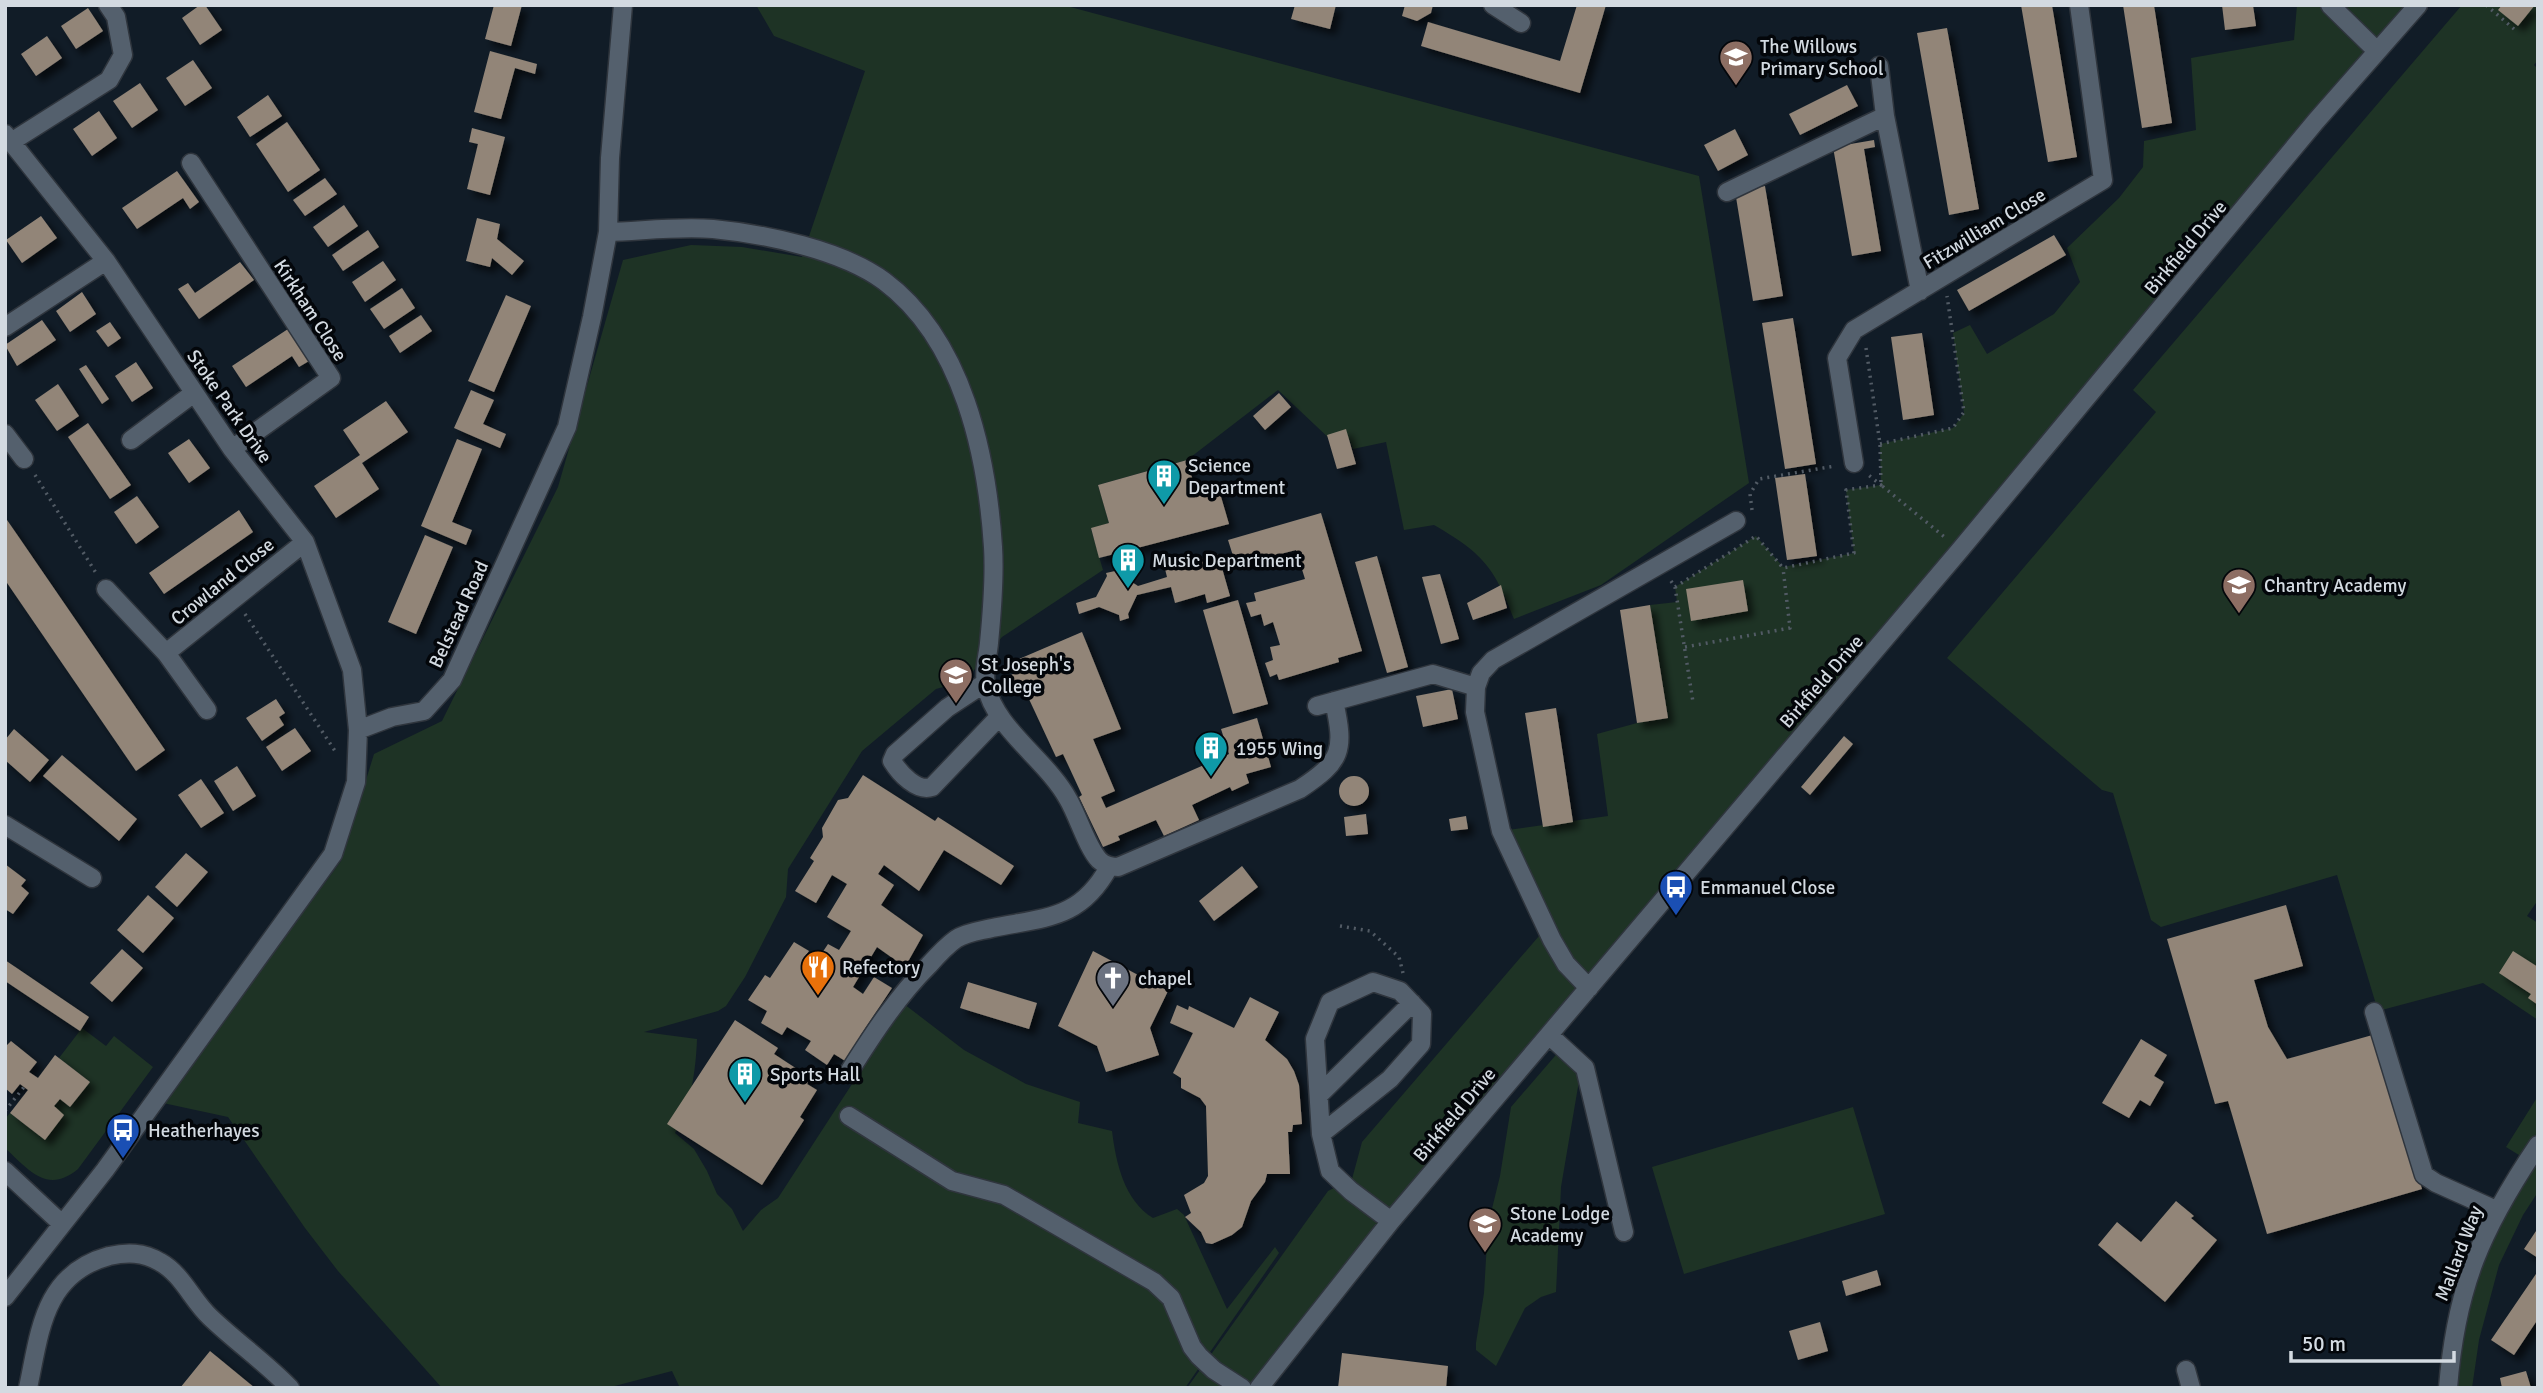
<svg xmlns="http://www.w3.org/2000/svg" width="2543" height="1393" viewBox="0 0 2543 1393" font-family="Signika,sans-serif">
  <style>
    .green { fill: #1e3325 }
    .building { fill: #928578; filter: url(#shadow) }
    .lines { fill: none; stroke-linecap: round; stroke-linejoin: round }
    .minor-casing { stroke: #2f353d; stroke-width: 21 }
    .path { stroke: #525b65; stroke-width: 3.5; stroke-dasharray: 2 5; stroke-linecap: butt }
    .minor { stroke: #54606d; stroke-width: 18 }
    .labels { text-anchor: middle; stroke-width: 7; stroke-linejoin: round; paint-order: stroke }
    .poi-label { font-size: 19px; fill: #d3dae1; stroke: #03060a; text-anchor: start }
    .street-label { font-size: 19px; fill: #d3dae1; stroke: #03060a }
  </style>
  <defs>
    <filter id="shadow"><feDropShadow dx="6" dy="6" stdDeviation="3.5" flood-color="#0009"/></filter>
  </defs>
  <rect width="100%" height="100%" fill="#111c27"/>
  <path class="green" d="M756,5H1063L1699,176L1749,483L1601,585L1514,619C1494,566 1482,553 1434,525L1404,530L1386,442L1353,449L1349,439L1333,442L1278,390L1187,460L1098,485L1109,523L1091,529L1103,570L1002,637L965,681L936,689L862,751L788,869L786,897L745,977L726,1006L718,1011L644,1032L697,1039C696,1069 691,1107 675,1133L694,1149L707,1171L717,1194L732,1209L743,1231L761,1210L778,1198L904,1004L964,1050L1026,1084L1080,1102L1078,1123L1112,1131C1116,1163 1124,1200 1153,1218L1177,1209L1184,1215L1227,1309L1275,1247L1279,1253L1185,1388H680L672,1371L607,1388H442L338,1271L305,1228L228,1117L163,1103L341,861L374,754L442,721L558,487L623,260L691,245L742,247L802,257L865,71L774,36Z
    M2297,5H2418L1259,1388H1187L1328,1191L1352,1179L1362,1142L1545,929L1501,831L1608,816L1597,734L1637,723L1668,718L1650,605L1677,602L1675,587L1756,536L1783,567L1854,553L1846,490L1881,485L1880,444L1953,428L1964,413L1953,333L1970,325L1987,354L2054,314L2080,282L2067,248L2119,198L2143,167L2144,141L2196,130L2191,58L2294,40Z
    M2462,5H2538V60L2534,65L2538,69V900L2527,916L2538,923V1020L2483,983L2378,1011L2337,875L2161,927L2151,920L2113,793L2102,790L1947,658L2156,412L2133,390Z
    M82,1028L106,1046L114,1036L153,1067L78,1169C47,1195 28,1169 5,1148V1119L10,1113L44,1139L54,1106L60,1099L70,1107L90,1082L59,1058Z
    M1561,1049L1580,1075L1561,1187L1556,1292L1541,1297L1525,1308L1496,1366L1476,1350V1343L1484,1293L1488,1225L1500,1176L1511,1107Z
    M2538,1096V1192L2523,1215L2499,1265L2479,1340L2472,1388H2448L2454,1331L2527,1160L2506,1147Z
    M1853,1107L1885,1214L1684,1274L1652,1167Z"/>
  <path class="building" d="M200,5H205L222,30L200,45L182,18Z
    M494,5H522L511,46L485,39Z
    M1295,5H1336L1330,29L1291,19Z
    M1405,5H1433L1431,13L1417,21L1402,16Z
    M1577,5H1606L1580,93L1421,46L1428,22L1560,61Z
    M2021,5H2052L2077,157L2048,162Z
    M2123,5H2154L2172,123L2142,128Z
    M2222,5H2253L2256,26L2225,30Z
    M2502,5H2535L2518,26L2498,10Z
    M88,8L103,31L76,49L61,26Z
    M1947,28L1979,209L1949,215L1917,33Z
    M47,36L62,58L36,76L21,54Z
    M490,51L537,64L535,74L515,68L501,119L474,112Z
    M193,60L212,88L185,106L166,78Z
    M140,83L158,110L132,128L113,101Z
    M1847,85L1858,106L1800,135L1789,114Z
    M268,95L282,116L250,137L237,117Z
    M99,111L117,138L92,156L73,129Z
    M287,122L320,170L288,192L256,144Z
    M472,128L505,137L490,195L467,189L478,144L469,142Z
    M1735,129L1748,155L1718,171L1704,145Z
    M1874,140L1875,147L1864,149L1881,251L1852,256L1833,147Z
    M177,171L199,202L190,209L183,198L137,229L122,208Z
    M325,178L337,194L305,216L293,200Z
    M1765,186L1783,296L1753,301L1735,191Z
    M344,205L358,226L328,247L313,227Z
    M41,216L57,238L22,263L6,240Z
    M477,218L500,224L497,239L524,261L512,275L492,258L490,267L466,261Z
    M368,230L379,247L343,271L332,255Z
    M2054,235L2066,255L1969,311L1957,290Z
    M383,261L396,280L365,302L352,282Z
    M240,262L254,280L199,319L178,289L188,283L195,293Z
    M402,288L415,308L384,329L370,309Z
    M82,292L96,314L70,332L56,311Z
    M506,295L531,306L494,392L468,381Z
    M421,315L432,331L400,353L389,336Z
    M1793,318L1816,464L1785,469L1762,323Z
    M42,320L56,340L17,366L5,345Z
    M110,322L121,338L108,347L96,331Z
    M288,329L309,361L299,367L292,356L246,387L232,366Z
    M1922,333L1934,415L1903,420L1891,337Z
    M136,362L153,388L132,402L115,376Z
    M86,365L109,399L102,404L79,369Z
    M58,384L79,416L57,431L35,400Z
    M471,390L494,400L483,424L506,434L500,448L454,428Z
    M1279,393L1291,407L1265,430L1253,416Z
    M386,401L408,432L362,463L379,489L336,518L314,486L360,455L343,430Z
    M88,423L131,485L110,499L68,437Z
    M1346,429L1356,464L1337,469L1327,435Z
    M189,439L210,468L189,483L168,453Z
    M457,439L482,449L452,522L472,530L466,545L421,526Z
    M1187,460L1195,488L1217,483L1229,524L1099,558L1091,528L1109,523L1098,485Z
    M1805,474L1817,556L1787,560L1775,478Z
    M137,496L159,527L136,544L114,512Z
    M239,510L253,532L164,594L149,573Z
    M1321,513L1362,651L1338,658L1339,662L1279,680L1277,674L1270,677L1265,663L1273,660L1270,647L1280,645L1273,622L1264,626L1261,614L1251,617L1246,603L1256,601L1254,593L1305,579L1296,550L1245,563L1244,558L1235,562L1228,540Z
    M5,517L165,750L136,771L5,580Z
    M425,535L453,547L416,634L388,622Z
    M1218,554L1230,596L1207,603L1205,594L1175,603L1171,587L1137,595L1128,614L1129,618L1120,621L1119,615L1099,607L1079,614L1076,603L1096,597L1107,576L1106,573L1115,571L1138,586L1167,577L1165,569Z
    M1377,556L1408,667L1387,673L1355,562Z
    M1440,574L1459,639L1441,644L1422,577Z
    M1743,580L1748,611L1691,621L1686,589Z
    M1501,585L1507,608L1473,620L1467,603Z
    M1238,600L1268,704L1233,714L1203,610Z
    M1650,605L1668,718L1637,723L1620,610Z
    M1082,632L1121,729L1093,739L1115,791L1101,797L1106,808L1229,754L1221,729L1257,718L1271,767L1246,774L1249,783L1232,791L1230,787L1192,805L1199,820L1164,836L1156,820L1118,836L1120,840L1103,847L1079,797L1082,795L1063,754L1056,757L1022,684L1016,687L1011,675L1017,672L1012,662Z
    M1452,689L1458,719L1423,727L1416,696Z
    M276,699L285,713L279,717L284,725L262,741L246,718Z
    M1556,708L1573,822L1543,827L1525,713Z
    M295,728L311,751L282,771L266,747Z
    M14,729L49,760L30,782L5,760V740Z
    M1844,736L1853,744L1810,795L1801,787Z
    M62,755L137,819L119,841L43,776Z
    M237,766L256,796L233,811L214,781Z
    M863,775L935,821L938,817L1014,866L1001,885L944,850L919,891L884,865L878,874L894,885L881,905L923,935L905,967L877,947L853,987L863,994L874,977L892,988L860,1036L865,1039L850,1064L834,1054L827,1065L805,1050L811,1041L787,1027L782,1035L761,1023L767,1011L748,1000L765,975L770,978L794,942L809,951L802,961L812,968L828,944L839,950L851,931L827,917L847,884L832,875L816,903L795,891L814,861L810,858L823,837L822,828L838,800L848,798Z
    M1339 791a15 15 0 1 1 30 0a15 15 0 1 1-30 0Z
    M201,779L224,813L201,828L178,795Z
    M1366,814L1368,834L1346,836L1344,817Z
    M1466,816L1468,829L1451,831L1449,819Z
    M186,853L208,872L177,907L155,887Z
    M5,864L26,880L21,886L29,893L13,914L5,909Z
    M1242,866L1258,887L1214,921L1199,901Z
    M148,895L174,918L143,953L117,930Z
    M2286,905L2303,966L2254,980L2268,1027L2287,1059L2376,1034L2422,1189L2267,1234L2228,1101L2215,1104L2167,939Z
    M122,949L143,968L112,1002L90,983Z
    M1093,951L1168,991L1150,1028L1159,1055L1106,1072L1097,1046L1058,1026Z
    M2513,951L2538,967V1005L2528,998L2531,994L2499,973Z
    M5,960L89,1017L80,1031L5,981Z
    M968,982L1037,1003L1029,1029L960,1008Z
    M1250,997L1279,1012L1265,1040L1287,1059L1294,1071L1299,1085L1302,1124L1293,1125L1292,1132H1288L1290,1174H1267L1265,1182L1251,1201L1242,1227L1232,1235L1212,1244L1206,1243L1201,1232L1185,1217L1191,1213L1184,1195L1204,1183L1208,1176L1206,1106L1200,1098L1181,1088V1078L1173,1073L1193,1033L1170,1023L1177,1005L1188,1010L1189,1006L1234,1028Z
    M735,1020L778,1048L774,1054L811,1078L807,1084L817,1090L800,1117L804,1120L762,1185L667,1124Z
    M2141,1039L2167,1055L2154,1076L2164,1082L2150,1106L2140,1100L2129,1118L2102,1103Z
    M11,1041L37,1062L29,1072L38,1078L55,1055L90,1082L70,1107L60,1099L54,1106L64,1115L45,1140L10,1113L28,1090L20,1084L12,1094L5,1088V1047Z
    M2176,1201L2194,1216L2191,1218L2217,1240L2165,1302L2098,1245L2117,1222L2141,1242Z
    M2538,1228V1258L2524,1249Z
    M1877,1270L1881,1285L1846,1296L1842,1281Z
    M2538,1271V1319L2514,1355L2491,1340Z
    M1820,1322L1828,1351L1798,1360L1789,1331Z
    M210,1351L255,1388H180Z
    M1342,1353L1448,1366L1446,1388H1338Z
    M2526,1371L2531,1388H2502L2500,1378Z"/>
  <g class="lines">
    <g class="minor-casing">
      <path id="minor" d="M1493,5L1521,23
        M2330,5L2377,51
        M1879,66L1885,116
        M5,134L106,261L232,449L305,542L352,670L358,730L356,782L333,854L105,1170L5,1297
        M11,142L109,80L123,55L116,17L108,5
        M191,163L331,378L232,449
        M1727,192L1885,116L1920,291
        M608,232C642,231 679,226 713,229C765,234 842,250 884,281C963,340 987,455 993,547C995,578 992,612 989,643C988,655 983,672 986,685C994,728 1047,760 1068,799C1078,816 1087,847 1099,860C1105,866 1111,867 1118,867L1300,789C1342,761 1345,751 1334,701
        M5,327L106,261
        M5,434L24,459
        M131,440L194,393
        M1854,463L1837,358L1854,330L2103,180L2079,5
        M106,589L166,653L207,710
        M166,653L305,542
        M985,683L947,708L895,754L892,761C900,774 917,792 932,787L999,717
        M1317,706L1433,674L1476,687
        M358,730L392,717L424,711L452,680L567,427L592,317L608,232L610,158L623,5
        M5,825L92,878
        M1589,988L1566,964L1552,940L1501,831L1475,712L1476,687L1481,673L1493,660L1736,521
        M2374,1012L2424,1175L2436,1183L2496,1210
        M1549,1035L1585,1068L1624,1232
        M849,1072C873,1034 897,997 929,965C937,956 946,946 956,939C967,932 980,931 992,928C1045,917 1080,920 1109,867
        M1320,1094L1412,1003
        M849,1116L952,1181L1004,1195L1154,1282L1171,1298L1192,1347L1199,1356L1214,1370L1242,1388
        M1321,1134L1390,1079L1421,1044L1422,1014L1400,991L1373,982L1330,1002L1315,1039L1321,1134L1330,1171L1351,1191L1391,1221
        M5,1171L62,1224
        M2186,1370L2191,1388
        M28,1388C40,1332 43,1274 109,1256C127,1252 143,1252 160,1262C182,1274 192,1300 210,1317C236,1342 265,1362 290,1388
        M1259,1388L1391,1221L1960,550L2316,121L2418,5
        M2448,1388C2456,1286 2482,1228 2538,1145"/>
    </g>
    <path class="path" d="M2486,5L2514,29
      M1866,348L1880,444L1881,485L1947,539
      M1880,444L1953,428L1964,412L1947,296
      M35,475L96,573
      M1752,510L1750,494L1759,479L1835,466
      M1671,581L1675,587L1693,702
      M1675,587L1756,536L1783,568L1854,553L1846,490L1881,485L1867,474
      M245,614L337,754
      M1685,647L1790,628L1783,568
      M1340,926L1370,931L1399,957L1403,973
      M5,1111L24,1087"/>
    <use href="#minor" class="minor"/>
  </g>
  <defs>
    <g id="school-pin" transform="scale(1.75)"><path d="M0 17L-7.5 6A9.5 9.5 0 1 1 7.5 6Z" fill="#8d6e63" stroke="#03060a"/><path d="M0-5L7-2L0 1L-7-2ZM-4 1L0 2.5L4 1V4Q0 6-4 4Z" fill="#fff"/></g>
    <g id="building-pin" transform="scale(1.75)"><path d="M0 17L-7.5 6A9.5 9.5 0 1 1 7.5 6Z" fill="#0f9aa8" stroke="#03060a"/><path d="M-4-6H4V6H1V3H-1V6H-4ZM-2.5-4.3h1.7v1.8h-1.7ZM.8-4.3h1.7v1.8H.8ZM-2.5-1h1.7V.8h-1.7ZM.8-1h1.7V.8H.8Z" fill="#fff"/></g>
    <g id="bus-pin" transform="scale(1.75)"><path d="M0 17L-7.5 6A9.5 9.5 0 1 1 7.5 6Z" fill="#1a4fb4" stroke="#03060a"/><path d="M-5-6H5V4H4V6H2V4H-2V6H-4V4H-5ZM-3.5-4V0h7V-4ZM-3.5 1.2v1.5H-2V1.2ZM2 1.2v1.5H3.5V1.2Z" fill="#fff"/></g>
    <g id="restaurant-pin" transform="scale(1.75)"><path d="M0 17L-7.5 6A9.5 9.5 0 1 1 7.5 6Z" fill="#e8710a" stroke="#03060a"/><path d="M-5-6h1v4h1v-4h1v4h1v-4h1v5L-1.5 .5V6h-2V.5L-5-1ZM5-6V6H3V1.5H1.5Q1.5-4 5-6Z" fill="#fff"/></g>
    <g id="church-pin" transform="scale(1.75)"><path d="M0 17L-7.5 6A9.5 9.5 0 1 1 7.5 6Z" fill="#6b7280" stroke="#03060a"/><path d="M-1.2-6h2.4v3.5h3.3v2.4h-3.3V6h-2.4V-.1h-3.3v-2.4h3.3Z" fill="#fff"/></g>
  </defs>
  <g fill-rule="evenodd">
    <use href="#school-pin" x="1736" y="57"/>
    <use href="#building-pin" x="1164" y="476"/>
    <use href="#building-pin" x="1128" y="560"/>
    <use href="#school-pin" x="2239" y="585"/>
    <use href="#school-pin" x="956" y="675"/>
    <use href="#building-pin" x="1211" y="748"/>
    <use href="#bus-pin" x="1676" y="887"/>
    <use href="#restaurant-pin" x="818" y="967"/>
    <use href="#church-pin" x="1113" y="978"/>
    <use href="#building-pin" x="745" y="1074"/>
    <use href="#bus-pin" x="123" y="1130"/>
    <use href="#school-pin" x="1485" y="1224"/>
  </g>
  <g class="labels">
    <g class="poi-label">
      <text x="1760" y="53">The Willows<tspan x="1760" dy="22">Primary School</tspan></text>
      <text x="1188" y="472">Science<tspan x="1188" dy="22">Department</tspan></text>
      <text x="1152" y="567">Music Department</text>
      <text x="2264" y="592">Chantry Academy</text>
      <text x="981" y="671">St Joseph's<tspan x="981" dy="22">College</tspan></text>
      <text x="1236" y="755">1955 Wing</text>
      <text x="1700" y="894">Emmanuel Close</text>
      <text x="842" y="974">Refectory</text>
      <text x="1138" y="985">chapel</text>
      <text x="770" y="1081">Sports Hall</text>
      <text x="148" y="1137">Heatherhayes</text>
      <text x="1510" y="1220">Stone Lodge<tspan x="1510" dy="22">Academy</tspan></text>
    </g>
    <g class="street-label">
      <text transform="translate(1984 228) rotate(-31)" y="7">Fitzwilliam Close</text>
      <text transform="translate(2185 247) rotate(-50)" y="7">Birkfield Drive</text>
      <text transform="translate(311 310) rotate(57)" y="7">Kirkham Close</text>
      <text transform="translate(230 406) rotate(55)" y="7">Stoke Park Drive</text>
      <text transform="translate(222 581) rotate(-39)" y="7">Crowland Close</text>
      <text transform="translate(458 614) rotate(-65)" y="7">Belstead Road</text>
      <text transform="translate(1821 681) rotate(-49)" y="7">Birkfield Drive</text>
      <text transform="translate(1454 1114) rotate(-50)" y="7">Birkfield Drive</text>
      <text transform="translate(2458 1253) rotate(-69)" y="7">Mallard Way</text>
    </g>
  </g>
  <rect width="2543" height="1393" fill="none" stroke="#d3dae1" stroke-width="14"/>
  <path d="M2291 1351v10h163v-10" fill="none" stroke="#d3dae1" stroke-width="3.5"/>
  <text x="2302" y="1351" font-size="21" fill="#d3dae1" stroke="#03060a" stroke-width="5" paint-order="stroke">50 m</text>
</svg>
